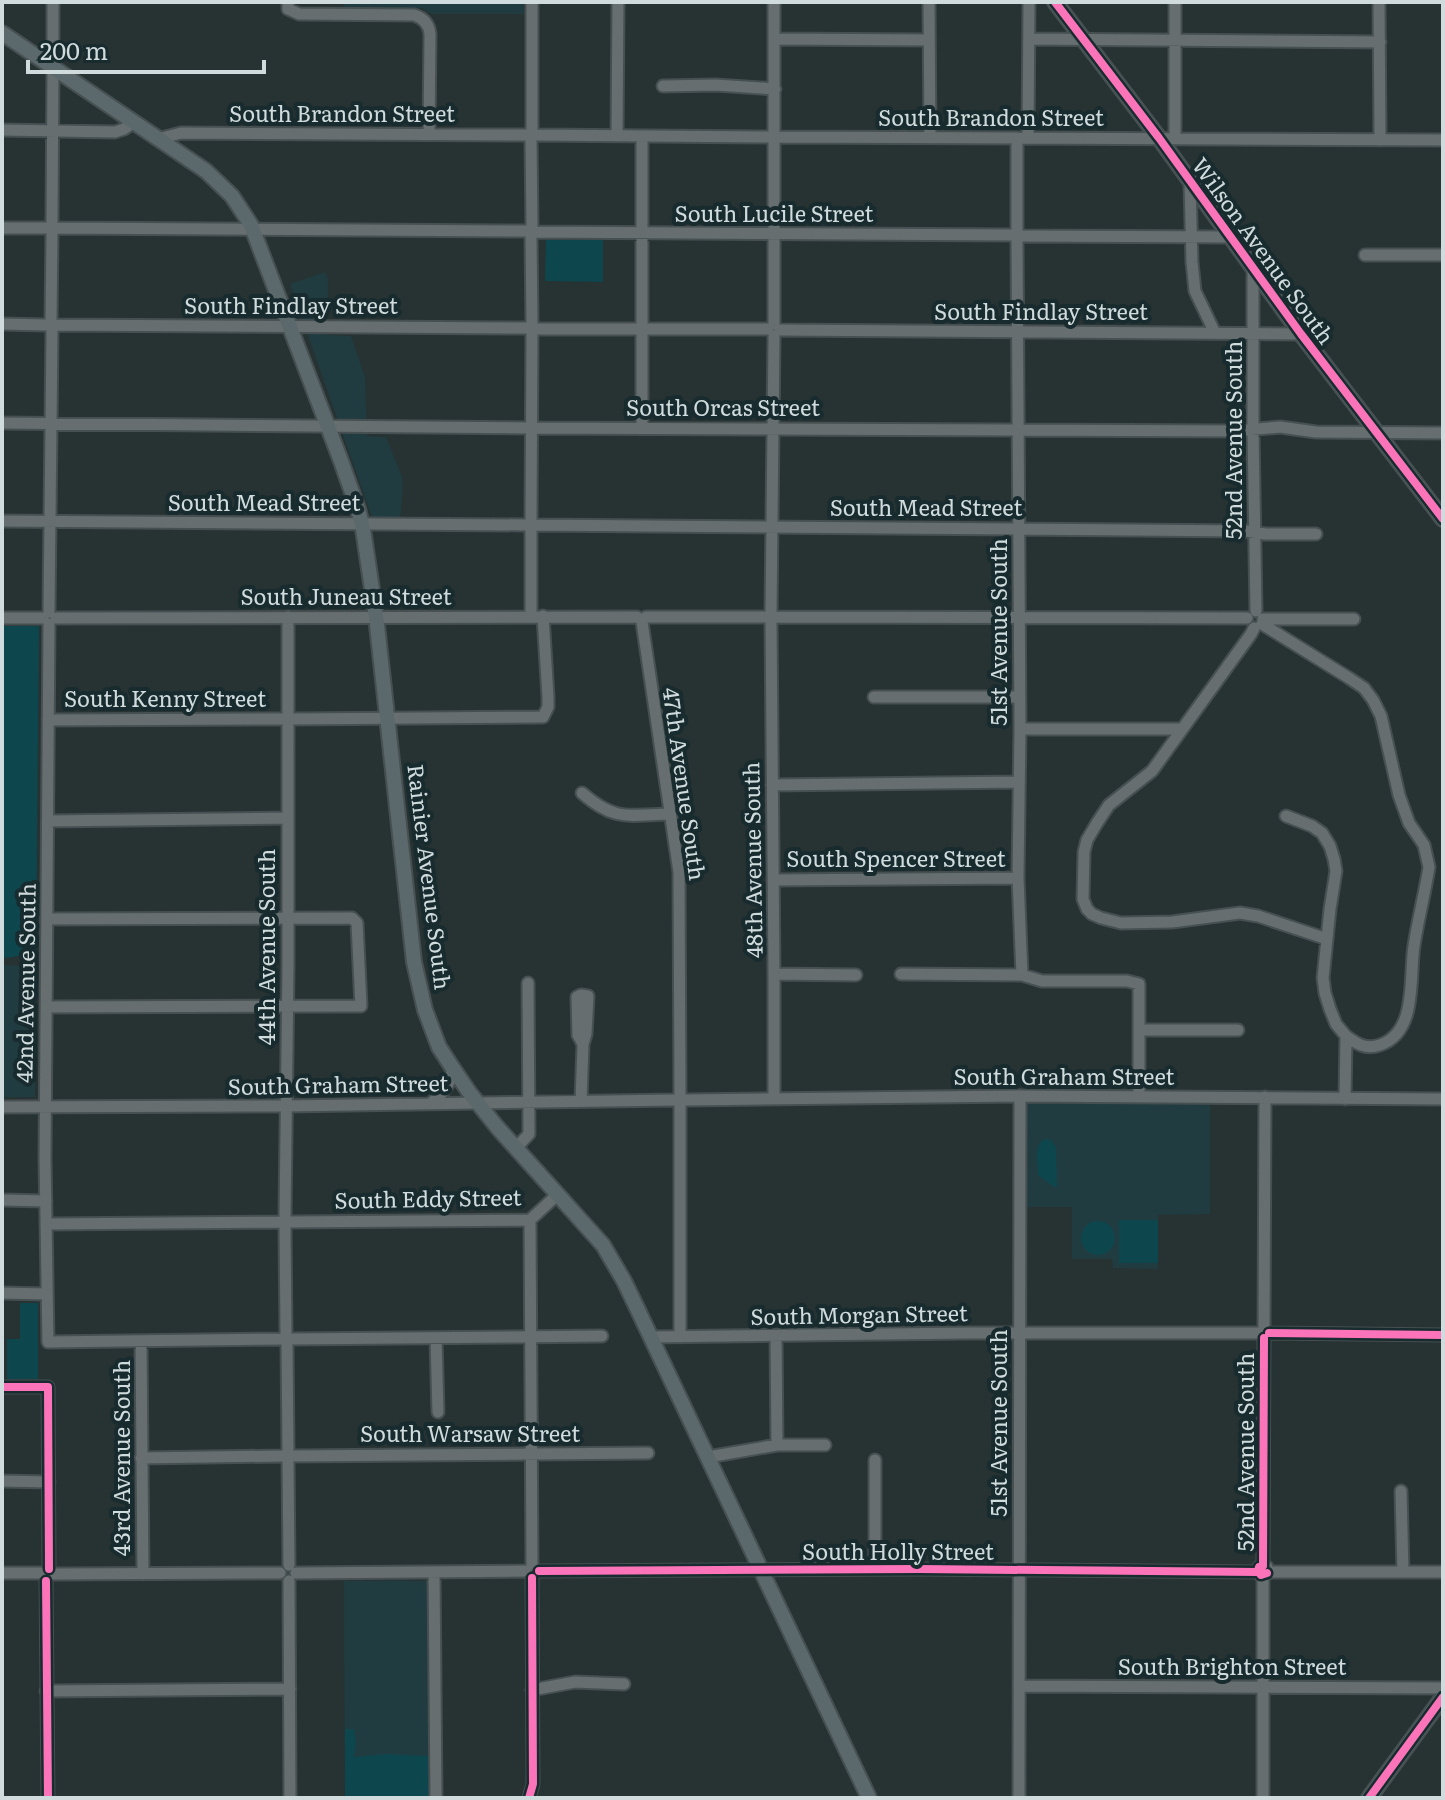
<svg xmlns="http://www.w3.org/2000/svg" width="1445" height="1800" viewBox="0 0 1445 1800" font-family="Literata,serif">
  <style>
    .built { fill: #213c40 }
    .green { fill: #0e464e }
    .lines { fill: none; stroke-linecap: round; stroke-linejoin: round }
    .minor-casing { stroke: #464f51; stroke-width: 15 }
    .major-casing { stroke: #464f51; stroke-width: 18 }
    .minor { stroke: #666e6f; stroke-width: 11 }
    .major { stroke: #5b696c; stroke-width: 14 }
    .cycleway-casing { stroke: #182b2e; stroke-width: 13 }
    .cycleway { stroke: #fb73b8; stroke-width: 8 }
    .labels { text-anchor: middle; stroke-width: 8; stroke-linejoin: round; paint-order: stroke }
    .street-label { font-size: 22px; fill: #d0dbdd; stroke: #182b2e }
  </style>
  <rect width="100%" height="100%" fill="#273233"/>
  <path class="built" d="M344,2H524V14H432L421,8H344Z
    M325,272L328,279L327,335L351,336L365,377L367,436L386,437L402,477L403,487L400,519L372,517L290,284Z
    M2,965L36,966L35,1097H2Z
    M1026,1103H1210V1214L1158,1215V1269L1113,1268L1112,1259H1072V1207H1026Z
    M344,1581H428L429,1796H345Z"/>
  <path class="green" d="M546,240H603V282L545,281Z
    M2,626H39L36,954C24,954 13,958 2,958Z
    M1045,1139L1051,1140L1056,1147L1057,1187H1054L1038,1175C1038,1162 1033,1145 1045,1139Z
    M1119,1220H1158V1263H1119Z
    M1081 1238a17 17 0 1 1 34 0a17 17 0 1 1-34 0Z
    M20,1303H38V1379H7V1339H20Z
    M345,1729H354L356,1742L354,1757L387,1754L428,1756L429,1796H345Z"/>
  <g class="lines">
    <g class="minor-casing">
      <path id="minor" d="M288,2V9L299,14L414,15C424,18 429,24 430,34L429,135
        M774,2V131
        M929,2L930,138
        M1175,2V139
        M1379,2L1380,140
        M775,39L929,40
        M1029,39L1380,42
        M43,60L53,41V2
        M663,86L716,85L775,89
        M2,130L115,132L124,129L134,122
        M532,130V2
        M537,135L768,137
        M617,136L618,2
        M642,136V428
        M779,137L1443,140
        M1017,138V230
        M1028,138L1029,2
        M158,139L181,133L526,135
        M531,140L532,227
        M774,142V324
        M1190,183L1192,262L1195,291L1215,333
        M52,223L53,67
        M2,228H47
        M57,228L526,231
        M536,232L1011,235
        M1023,236L1231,237
        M531,237L532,323
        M1017,241L1020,729L1018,878L1022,975
        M1365,255H1443
        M1253,268V430L1256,611
        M51,320L52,234
        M2,324L45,325
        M56,325L526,328
        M537,329H768
        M780,330L1301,334
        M2,423L531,428L1234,431L1280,427L1316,432L1443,433
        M531,520L532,334
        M2,521L525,525
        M536,525L1246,531L1265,534H1316
        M49,612L52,331
        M771,613L774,336
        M288,617V714
        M531,617V531
        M646,617H767
        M775,617L1247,618
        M2,618H43
        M56,618L637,617
        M1263,619H1354
        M771,621L774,974V1099
        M642,622L679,872L680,1095
        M49,624L45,1158L48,1342L281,1339
        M1262,624L1349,678L1364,688L1373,700L1381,716L1399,795L1409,823L1424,845L1429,867C1425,893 1418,919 1414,946C1409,977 1418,1032 1380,1045C1366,1050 1357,1044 1346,1036
        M1254,628L1251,634L1152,771L1109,805L1097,823L1087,840L1084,852L1083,899L1087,909L1092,914L1101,918L1121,923L1172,922L1240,913L1258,916L1327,939
        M874,697H1020
        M293,719L543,717L548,707V697L543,616
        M48,720L282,719
        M1020,729H1182
        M772,785L1019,782
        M582,793C615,822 629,815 670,814
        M1286,816L1312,826L1322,833L1330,846L1334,859L1336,871L1330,909L1323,978L1325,993L1330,1009L1336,1024L1346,1036L1345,1099
        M48,821L288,818
        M773,880L1018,878
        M774,974L856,975
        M901,974L1022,975L1042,981H1127L1139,984V1097
        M47,1007L361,1006L357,923L352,918L47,919
        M1139,1030H1238
        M686,1100L1020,1096L1443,1099
        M581,1101L583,1044L578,1035L577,997L581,995L588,996L586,1034L583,1044
        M431,1103C444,1093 450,1085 453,1068
        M2,1107L286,1106L674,1100
        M516,1148L529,1134L528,983
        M2,1200L46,1201
        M285,1217L288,967V725
        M530,1220L532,1565
        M290,1222L530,1220L558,1194
        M46,1224L280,1222
        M285,1227L286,1333
        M2,1293L47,1294
        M1264,1329L1265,1097
        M1269,1333L1443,1335
        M776,1336L777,1445
        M651,1337L966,1333H1259
        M680,1337V1106
        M436,1338L438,1412
        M292,1339L602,1336
        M141,1341L143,1574
        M287,1345L288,1450
        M2,1387H48L49,1569
        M293,1456L648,1453
        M708,1457L777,1445H825
        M141,1458L282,1456
        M288,1461L289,1565
        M2,1481L49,1482
        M1401,1491L1403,1572
        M1263,1566L1267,1567L1268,1571L1267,1574L1263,1576L1259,1574L1258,1571L1259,1567L1263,1566L1264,1338
        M875,1569V1460
        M539,1571L919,1569L1258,1572
        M434,1572L436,1798
        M1268,1572H1443
        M2,1573H41
        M296,1573L525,1571
        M53,1574L280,1573
        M46,1581L48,1798
        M289,1581L290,1798
        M1021,1686L1443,1688
        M532,1690L575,1682L624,1684
        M46,1691L290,1689
        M529,1798L533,1784L532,1578
        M1019,1798L1020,1096
        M1263,1798V1576"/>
    </g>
    <g class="major-casing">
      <path id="major" d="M1055,2L1159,138L1301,334L1443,519
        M2,33L206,171L232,196L251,225L341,461L358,509L363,529L376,616L414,962L425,1010L439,1047L450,1064L469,1092L497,1127L603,1245L624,1281L637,1308L869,1798
        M1369,1798L1443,1697"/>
    </g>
    <use href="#minor" class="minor"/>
    <use href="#major" class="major"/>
    <g class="cycleway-casing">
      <path id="cycleway" d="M1055,2L1159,138L1301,334L1443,519
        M1269,1333L1443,1335
        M1264,1338L1263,1566L1259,1567L1258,1571L1261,1575L1267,1573
        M2,1387H48L49,1569
        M539,1571L919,1569L1258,1572
        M46,1581L48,1798
        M529,1798L533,1784L532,1578
        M1369,1798L1443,1697"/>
    </g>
    <use href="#cycleway" class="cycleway"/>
  </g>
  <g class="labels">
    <g class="street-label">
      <text x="342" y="122">South Brandon Street</text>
      <text x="991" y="126">South Brandon Street</text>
      <text x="774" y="222">South Lucile Street</text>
      <text transform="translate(1263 251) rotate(54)" y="8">Wilson Avenue South</text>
      <text x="291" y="314">South Findlay Street</text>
      <text x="1041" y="320">South Findlay Street</text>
      <text x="723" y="416">South Orcas Street</text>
      <text transform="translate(1234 440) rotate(-90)" y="8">52nd Avenue South</text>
      <text x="264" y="511">South Mead Street</text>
      <text x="926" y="516">South Mead Street</text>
      <text x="346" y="605">South Juneau Street</text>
      <text transform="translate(999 632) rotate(-90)" y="8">51st Avenue South</text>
      <text x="165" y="707">South Kenny Street</text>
      <text transform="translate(684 784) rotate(82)" y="8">47th Avenue South</text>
      <text x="896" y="867">South Spencer Street</text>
      <text transform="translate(753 860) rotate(-91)" y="8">48th Avenue South</text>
      <text transform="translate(429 877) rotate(83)" y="8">Rainier Avenue South</text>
      <text transform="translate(267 947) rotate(-90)" y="8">44th Avenue South</text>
      <text transform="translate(26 983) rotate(-89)" y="8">42nd Avenue South</text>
      <text x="1064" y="1085">South Graham Street</text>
      <text transform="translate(338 1085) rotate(-1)" y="8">South Graham Street</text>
      <text transform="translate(428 1199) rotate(-1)" y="8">South Eddy Street</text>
      <text transform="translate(859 1315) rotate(-1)" y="8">South Morgan Street</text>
      <text transform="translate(999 1423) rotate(-90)" y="8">51st Avenue South</text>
      <text x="470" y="1442">South Warsaw Street</text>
      <text transform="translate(1246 1452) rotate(-90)" y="8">52nd Avenue South</text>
      <text transform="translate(122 1458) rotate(-90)" y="8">43rd Avenue South</text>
      <text x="898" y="1560">South Holly Street</text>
      <text x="1232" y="1675">South Brighton Street</text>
    </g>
  </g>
  <rect width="1445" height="1800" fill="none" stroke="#d0dbdd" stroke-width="8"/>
  <path d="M28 60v12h236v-12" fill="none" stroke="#d0dbdd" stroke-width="4"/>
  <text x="40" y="60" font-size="24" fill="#d0dbdd" stroke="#182b2e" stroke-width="6" paint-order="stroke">200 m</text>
</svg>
